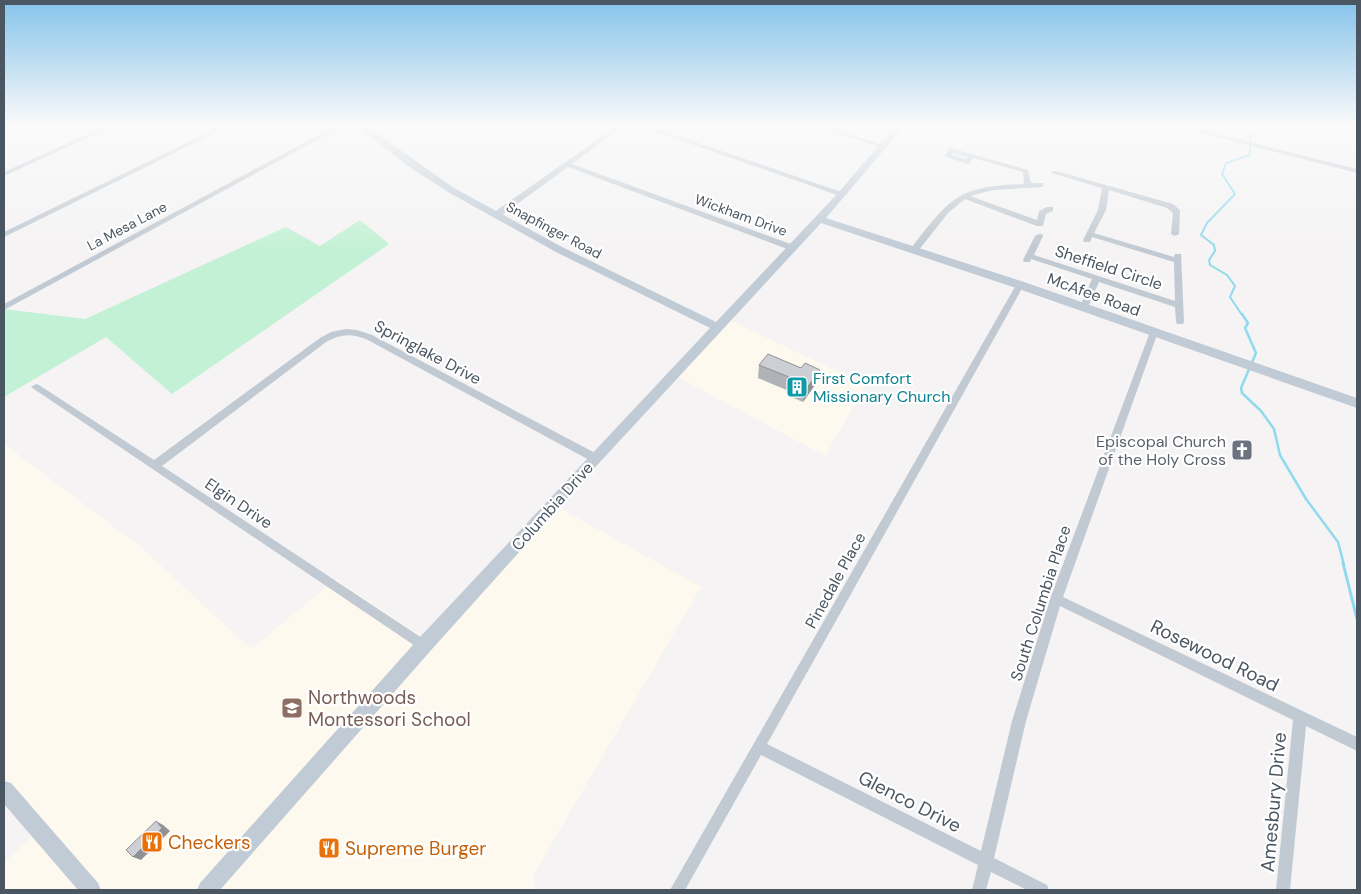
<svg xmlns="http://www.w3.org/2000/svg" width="1361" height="894" viewBox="0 0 1361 894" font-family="'DM Sans',sans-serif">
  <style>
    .commercial { fill: #fdf9ef }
    .green { fill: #c3f1d5 }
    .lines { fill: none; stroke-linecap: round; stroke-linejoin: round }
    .stream-far2 { stroke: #90daee; stroke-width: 2 }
    .stream-far1 { stroke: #90daee; stroke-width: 2.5 }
    .stream { stroke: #90daee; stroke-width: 3 }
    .street { fill: #c1cad2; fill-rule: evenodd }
    .secondary { fill: #c1cbd6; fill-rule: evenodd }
    .wall { fill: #b0b2b7 }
    .shaded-wall { fill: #909195 }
    .building { fill: #cdcfd5; stroke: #909195 }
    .labels { text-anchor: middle; stroke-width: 4.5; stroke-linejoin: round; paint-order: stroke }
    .far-street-label { font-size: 14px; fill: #4a5661; stroke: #fff }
    .street-label { font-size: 16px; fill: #4a5661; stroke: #fff }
    .culture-label { font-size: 16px; fill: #0d838f; stroke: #fff; text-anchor: start }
    .worship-label { font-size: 16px; fill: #5b616d; stroke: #fff; text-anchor: end }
    .near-street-label { font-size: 19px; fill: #4a5661; stroke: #fff }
    .near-education-label { font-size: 19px; fill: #785e54; stroke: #fff; text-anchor: start }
    .near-food-label { font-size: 19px; fill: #c56008; stroke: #fff; text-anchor: start }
  </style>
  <rect width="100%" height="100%" fill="#f5f3f3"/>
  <path class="commercial" d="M727,319L866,385L825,456L674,375Z
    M4,444L142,548L251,649L336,579L426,640L549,502L701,587L533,876L535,890H4V863L36,832L4,795Z"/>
  <path class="green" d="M360,220L389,244L172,394L106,337L4,397V309L85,319L286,227L320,246Z"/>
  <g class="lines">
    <path class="stream-far2" d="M1323,125H1332
      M1242,315L1230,297L1235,286L1227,275L1210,265L1209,260L1215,251L1214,245L1201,235L1207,223L1235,194L1222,174L1226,163L1250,155V137L1260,129L1289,128L1300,125"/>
    <path class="stream-far1" d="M1242,314L1248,323L1245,328L1256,353L1241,388L1242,393L1261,411L1274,429L1280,455L1306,499L1338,542L1344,565"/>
    <path class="stream" d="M1343,563L1357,619"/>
    <path class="street" d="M107,125H116L4,176V172Z
      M223,125H231L4,237V232Z
      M337,125H345L4,310V304Z
      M618,125H625L572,164L796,246V250H790L568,167L499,217H493V213Z
      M636,125H646L847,194L840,196Z
      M812,125H822L888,147L883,148Z
      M1170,125H1181L1357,169V173Z
      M951,148L1028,170L1031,183H1043V187L993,190L970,196L1037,220L1039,211L1047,207H1053V211L1046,214L1043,226H1037L965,199L948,213L918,251H912V247C951,197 958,186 1024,184L1023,172L973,158L970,163L968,164L946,157L945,156L949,149ZM953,153L967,157L966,159L952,155Z
      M1052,171H1056L1173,204L1180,210L1179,234L1175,236L1171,234L1173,213L1167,208L1109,190L1106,210L1094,233L1174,257L1175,254H1181L1184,322L1183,324H1177L1176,322L1175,307L1099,282L1087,309H1081L1080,307L1092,279L1031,259L1030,262H1024L1023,260L1035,236L1039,234H1042L1043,236L1034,255L1175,301L1174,262L1092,237L1090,242H1084L1083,240L1098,210L1102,188L1052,173Z
      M1020,282L1024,285L767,744L981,851L1012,721L1050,599L1150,332L1154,329L1158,332L1063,597L1357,737V751L1306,726L1290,890H1276L1293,720L1060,606L1026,721L994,858L1047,885L1049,890H1027L991,872L986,890H972L978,865L761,755L685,890H670L1016,285Z
      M346,329L357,330L372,335L599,455L600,458L599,461H591L366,339C351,333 340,334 326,342L162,466L428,642L430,646L428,650L424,652L31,387L36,384L39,385L154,460L320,338L331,332Z"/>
    <path class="secondary" d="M355,125H365L454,188L564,248L716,322L839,192L896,125H905L826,218L1024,282L1357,398V408L1016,288L821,223L600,462L433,648L220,890H197L200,883L421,636L710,328L556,252L448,192L411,168Z
      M4,781L11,783L98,883L101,890H78L4,804Z"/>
  </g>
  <path class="wall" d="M759,365L801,368L820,370L817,382L803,402L789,396V391L758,378Z"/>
  <path class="shaded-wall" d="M820,370L817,382L803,402L806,389Z
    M156,821L163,825L170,831L141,860L133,857Z"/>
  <path class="building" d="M768,354L801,368L805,363L820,370L806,389L791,383L794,379L759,365Z
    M156,821L162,828L133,857L126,850Z"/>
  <linearGradient id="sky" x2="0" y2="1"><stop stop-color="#85c3ea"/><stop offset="0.5" stop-color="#fafafa"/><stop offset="1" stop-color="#fafafa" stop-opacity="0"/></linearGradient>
  <rect width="1361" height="250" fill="url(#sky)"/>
  <defs>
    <g id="building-square" transform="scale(1.125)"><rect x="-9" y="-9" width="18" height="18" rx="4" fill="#0f9aa8" stroke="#fff"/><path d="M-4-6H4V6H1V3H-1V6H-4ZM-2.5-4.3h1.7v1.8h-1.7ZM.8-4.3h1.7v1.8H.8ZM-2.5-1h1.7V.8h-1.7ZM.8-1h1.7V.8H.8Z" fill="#fff"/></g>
    <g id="church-square" transform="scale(1.125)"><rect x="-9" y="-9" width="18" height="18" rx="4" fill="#6b7280" stroke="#fff"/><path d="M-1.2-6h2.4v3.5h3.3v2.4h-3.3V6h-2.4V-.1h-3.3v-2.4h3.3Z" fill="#fff"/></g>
    <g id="school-square" transform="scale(1.125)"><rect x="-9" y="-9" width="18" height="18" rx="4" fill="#8d6e63" stroke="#fff"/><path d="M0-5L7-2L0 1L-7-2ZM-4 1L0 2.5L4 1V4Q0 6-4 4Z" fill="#fff"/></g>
    <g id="restaurant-square" transform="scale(1.125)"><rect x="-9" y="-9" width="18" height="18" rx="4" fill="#e8710a" stroke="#fff"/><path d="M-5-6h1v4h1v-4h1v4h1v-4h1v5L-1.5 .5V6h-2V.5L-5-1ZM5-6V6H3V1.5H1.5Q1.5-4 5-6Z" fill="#fff"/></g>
  </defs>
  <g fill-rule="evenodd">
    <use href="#building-square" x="797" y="387"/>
    <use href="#church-square" x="1242" y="450"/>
    <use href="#school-square" x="292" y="708"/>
    <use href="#restaurant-square" x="152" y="842"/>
    <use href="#restaurant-square" x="329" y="848"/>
  </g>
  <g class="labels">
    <g class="far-street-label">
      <text transform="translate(741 215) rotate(20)" y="5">Wickham Drive</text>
      <text transform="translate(127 226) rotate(-28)" y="5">La Mesa Lane</text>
      <text transform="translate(554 230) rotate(28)" y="5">Snapfinger Road</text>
    </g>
    <g class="street-label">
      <text transform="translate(1109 267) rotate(18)" y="6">Sheffield Circle</text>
      <text transform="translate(1094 294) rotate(20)" y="6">McAfee Road</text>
      <text transform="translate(428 352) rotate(28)" y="6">Springlake Drive</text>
      <text transform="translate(239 503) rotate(34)" y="6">Elgin Drive</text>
      <text transform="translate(552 506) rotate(-48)" y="6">Columbia Drive</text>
      <text transform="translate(835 580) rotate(-61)" y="6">Pinedale Place</text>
      <text transform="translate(1040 603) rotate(-72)" y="6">South Columbia Place</text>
    </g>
    <g class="culture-label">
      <text x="813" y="384">First Comfort<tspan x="813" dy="18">Missionary Church</tspan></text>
    </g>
    <g class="worship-label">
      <text x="1226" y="447">Episcopal Church<tspan x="1226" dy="18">of the Holy Cross</tspan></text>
    </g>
    <g class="near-street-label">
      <text transform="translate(1215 655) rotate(26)" y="7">Rosewood Road</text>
      <text transform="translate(910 801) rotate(27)" y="7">Glenco Drive</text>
      <text transform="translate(1273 802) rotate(-85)" y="7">Amesbury Drive</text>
    </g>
    <g class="near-education-label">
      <text x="308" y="704">Northwoods<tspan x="308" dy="22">Montessori School</tspan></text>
    </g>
    <g class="near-food-label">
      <text x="168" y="849">Checkers</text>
      <text x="345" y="855">Supreme Burger</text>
    </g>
  </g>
  <rect width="1361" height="894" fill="none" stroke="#4a5661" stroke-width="10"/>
</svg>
